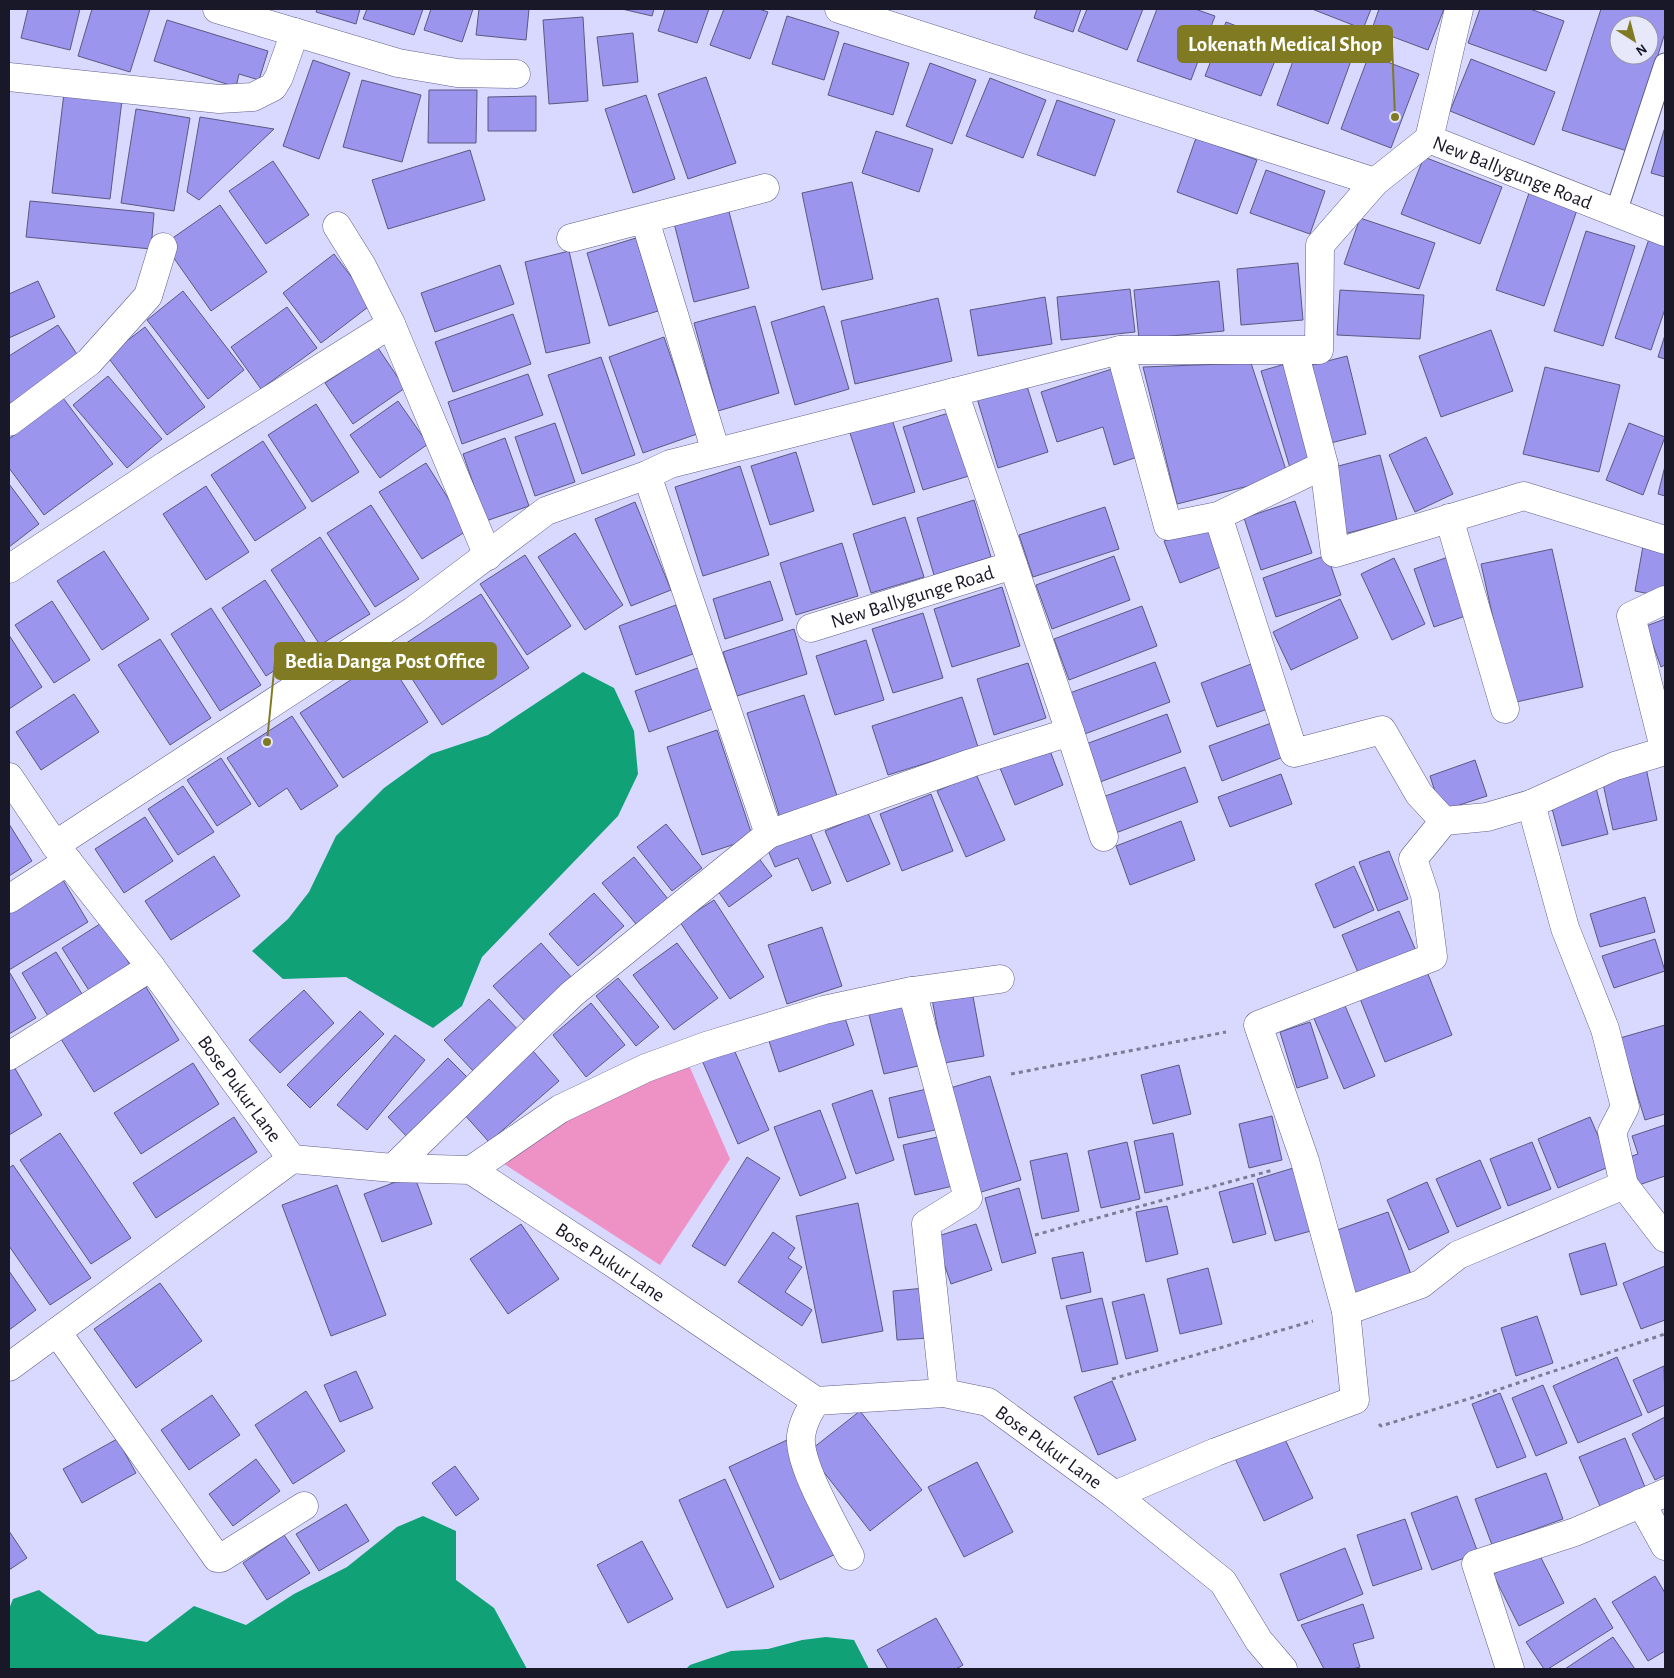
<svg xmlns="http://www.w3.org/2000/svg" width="1674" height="1678" viewBox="0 0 1674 1678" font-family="'Alegreya Sans',sans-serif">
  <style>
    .green { fill: #ee91c5 }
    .water { fill: #10a177 }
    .building { fill: #9b95ed; stroke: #5b5982; fill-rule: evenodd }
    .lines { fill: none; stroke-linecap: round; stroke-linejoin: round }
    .service-casing { stroke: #615f89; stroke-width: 23 }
    .minor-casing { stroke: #615f89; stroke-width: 29 }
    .path { stroke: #7d7c97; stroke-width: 3; stroke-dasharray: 4 4; stroke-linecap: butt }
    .service { stroke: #fff; stroke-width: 21 }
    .minor { stroke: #fff; stroke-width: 28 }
    .labels { text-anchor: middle; stroke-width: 4; stroke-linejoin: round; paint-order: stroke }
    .street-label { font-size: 20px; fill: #191828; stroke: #e8e8fb }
    .leader { fill: none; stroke: #807b22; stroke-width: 2 }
    .callout-dot { fill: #807b22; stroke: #e8e8fb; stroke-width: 2 }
    .callout { fill: #807b22; stroke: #807b22; stroke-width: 2 }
    .callout-label { font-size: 21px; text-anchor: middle; font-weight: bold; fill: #fff }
  </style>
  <rect width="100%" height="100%" fill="#d9d8fe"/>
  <path class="green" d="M684,1054L730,1159L660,1265L492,1156Z"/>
  <path class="water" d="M583,672L614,688L634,731L638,774L618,816L482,957L462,1006L433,1028L346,977L283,979L252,951L288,919L309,892L336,836L384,788L431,754L488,735Z
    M423,1516L456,1531V1580L494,1608L527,1669H9V1609L13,1599L39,1590L98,1634L147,1642L194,1606L246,1625L294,1594L347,1567L397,1527Z
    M826,1637L854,1640L869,1669H686L690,1665L731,1651L768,1649L802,1640Z"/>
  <path class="building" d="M28,9H80L70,50L21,38Z
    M92,9H150L130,72L78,56Z
    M317,9H360L356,24L316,12Z
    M367,9H423L414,35L363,19Z
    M431,9H473L462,42L424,30Z
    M479,9H529L526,40L476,35Z
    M622,9H654L652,16Z
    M665,9H709L697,43L658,31Z
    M724,9H759L768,12L750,59L710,45Z
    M1037,9H1081L1073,32L1034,18Z
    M1087,9H1143L1127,50L1078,31Z
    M1157,9H1195L1215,16L1191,80L1137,61Z
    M1312,9H1371L1363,29Z
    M1379,9H1444L1428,50L1372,29Z
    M1480,9H1530L1564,21L1546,71L1468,43Z
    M1601,9H1665V33L1627,151L1562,130ZM1619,25H1649V55H1619Z
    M787,16L839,32L824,80L772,64Z
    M583,17L588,101L549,104L543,20Z
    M167,20L268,51L259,80L239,74L236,87L154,61Z
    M1226,22L1282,43L1261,96L1205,76Z
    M633,33L638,82L603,86L597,37Z
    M1301,39L1352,58L1328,124L1277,105Z
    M844,43L909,63L893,115L828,95Z
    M1369,55L1419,74L1391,148L1341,129Z
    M1471,59L1555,92L1534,145L1450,111Z
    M313,60L350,73L319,159L283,146Z
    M930,63L976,80L952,144L906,126Z
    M706,77L736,163L688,179L658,94Z
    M990,78L1046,100L1023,158L966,136Z
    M362,80L421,95L402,162L343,147Z
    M429,90H477L476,143H428Z
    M64,93L122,100L110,199L52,193Z
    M646,95L675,179L633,193L605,109Z
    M536,96V131H488V97Z
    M1057,100L1115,120L1095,176L1037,155Z
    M136,109L190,118L174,211L121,203Z
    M200,117L274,129L199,200L187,192Z
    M1665,127V177L1651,173Z
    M876,131L933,149L919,192L862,173Z
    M1196,138L1257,160L1237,214L1177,192Z
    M470,150L485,200L388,229L372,180Z
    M1424,157L1502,187L1480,244L1401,214Z
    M273,161L309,215L266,244L229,191Z
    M1266,170L1325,191L1310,234L1250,213Z
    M852,182L873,279L822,290L802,193Z
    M1530,190L1578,207L1544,306L1496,290Z
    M30,201L154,213L151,249L26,237Z
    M220,205L267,272L211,311L164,244Z
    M728,208L749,288L694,302L674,223Z
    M1360,218L1435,243L1419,289L1344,264Z
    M1586,231L1635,246L1603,346L1554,331Z
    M636,238L658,311L609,326L587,253Z
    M1649,239L1665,245V309L1651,350L1615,338Z
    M569,251L590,343L546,353L525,262Z
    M334,254L372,304L321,343L283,293Z
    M1298,263L1303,320L1241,325L1237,269Z
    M500,265L514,304L435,332L421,293Z
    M38,281L55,317L9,338V294Z
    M1219,281L1224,331L1139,339L1134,290Z
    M1130,289L1135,332L1061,340L1057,297Z
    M1340,290L1424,295L1420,339L1337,335Z
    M183,291L244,370L208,399L147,320Z
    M1045,297L1052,344L978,356L970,310Z
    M938,298L952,361L855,384L841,321Z
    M755,306L779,393L718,411L694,323Z
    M824,306L849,389L795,405L771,322Z
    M287,307L317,348L261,389L231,347Z
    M513,314L531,364L453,392L435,342Z
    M58,325L80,359L9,404V356Z
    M145,327L205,407L167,435L107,356Z
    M1491,330L1513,391L1441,417L1419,356Z
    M1665,335V359L1658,357Z
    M664,337L697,434L643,453L609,357Z
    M378,348L405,388L353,424L325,383Z
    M1347,356L1366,434L1323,445L1304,367Z
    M601,357L635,455L582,474L548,375Z
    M1292,362L1321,458L1290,468L1261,371Z
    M1251,363L1288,476L1177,504L1143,367Z
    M1118,367L1146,454L1114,465L1103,427L1057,442L1041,392Z
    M1545,367L1620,385L1599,472L1523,454Z
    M528,374L543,415L462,444L448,402Z
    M108,376L162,439L127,468L73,405Z
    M1025,380L1048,452L998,468L976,395Z
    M63,398L113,464L44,515L9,468V439Z
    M398,401L428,444L380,478L350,435Z
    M316,404L359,472L312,502L268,435Z
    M952,412L972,475L923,490L903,427Z
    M891,416L915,492L873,505L849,430Z
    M555,423L575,482L535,496L515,437Z
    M1629,423L1665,437L1643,495L1606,480Z
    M1426,437L1453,494L1415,512L1389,455Z
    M505,438L529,506L486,521L463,454Z
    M263,441L306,508L255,541L211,475Z
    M796,452L814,511L770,525L751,466Z
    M1380,455L1397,520L1344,534L1327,469Z
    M426,463L468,530L422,559L379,492Z
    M740,466L769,555L703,576L675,487Z
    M1665,466V496L1658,494Z
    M9,484L39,524L9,547Z
    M206,486L249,552L206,580L163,514Z
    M974,500L991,557L934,575L917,518Z
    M1295,501L1312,553L1261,570L1244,518Z
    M635,502L671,590L631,606L595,519Z
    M371,505L419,579L375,607L327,533Z
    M1105,507L1119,549L1033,577L1019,535Z
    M905,517L924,577L871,593L853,534Z
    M1211,524L1226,565L1180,583L1164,541Z
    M575,533L623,605L585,630L538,557Z
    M320,537L370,614L320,645L271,570Z
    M842,543L858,596L796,615L780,563Z
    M1643,546L1665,550V597L1635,591Z
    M1552,549L1583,687L1512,703L1481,564Z
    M104,551L149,619L102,650L57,581Z
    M525,555L571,626L527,655L480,584Z
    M1327,555L1341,595L1276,617L1263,578Z
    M1114,556L1130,600L1052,629L1036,585Z
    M1451,556L1471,614L1434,627L1414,569Z
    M1394,558L1425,624L1392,640L1361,574Z
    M265,580L309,648L266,676L222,608Z
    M770,581L783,620L725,639L713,599Z
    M1002,587L1020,646L952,667L934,609Z
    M481,594L529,668L442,725L394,651Z
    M1340,599L1358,638L1291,670L1273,632Z
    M52,601L90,660L54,683L15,625Z
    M676,605L693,654L636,675L619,626Z
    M1142,606L1157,646L1069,680L1054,639Z
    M211,608L261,685L220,711L171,634Z
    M923,613L943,678L893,693L872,629Z
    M1665,619V665L1661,667L1646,626Z
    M794,629L807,674L737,696L723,652Z
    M9,635L42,687L9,709Z
    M160,639L211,718L170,745L118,665Z
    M866,640L884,700L835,715L816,656Z
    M386,657L428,722L343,778L300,713Z
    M1259,661L1276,706L1217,727L1201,683Z
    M1155,662L1170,702L1082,735L1067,694Z
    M1028,663L1046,718L994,735L977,679Z
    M703,666L718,707L649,732L635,691Z
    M74,694L99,732L41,770L16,732Z
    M804,695L838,799L780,818L747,713Z
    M962,697L978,747L888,775L872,726Z
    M1167,714L1181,752L1100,782L1086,744Z
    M292,716L338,786L301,810L287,788L259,807L227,758Z
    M1274,722L1286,756L1222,781L1209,746Z
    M717,730L753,838L702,855L667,747Z
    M1049,748L1063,785L1015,805L1000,768Z
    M221,758L251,804L217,826L187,780Z
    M1475,760L1487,796L1441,811L1430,776Z
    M1185,767L1198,802L1113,834L1100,798Z
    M1646,768L1657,820L1613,830L1602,779Z
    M976,774L1005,840L966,857L937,791Z
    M1281,774L1292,804L1230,827L1218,797Z
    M183,786L214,832L178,855L148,809Z
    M1596,788L1608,834L1562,846L1550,801Z
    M931,794L953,851L902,871L880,814Z
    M868,813L890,864L847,882L825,831Z
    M145,817L173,861L124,893L95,849Z
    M1181,821L1195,860L1130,885L1116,846Z
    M9,824L32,861L9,876Z
    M666,824L702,868L672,891L637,847Z
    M809,830L831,883L812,891L798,858L775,867L767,848Z
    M1389,851L1408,899L1378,911L1359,862Z
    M755,853L772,876L729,907L713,884Z
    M214,856L240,896L171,940L145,901Z
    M634,857L668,899L636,924L602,883Z
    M1354,866L1374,910L1334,928L1315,884Z
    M63,880L88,922L9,970V913Z
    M594,893L624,926L578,966L549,934Z
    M1645,897L1655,932L1600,947L1590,914Z
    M714,900L764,977L730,999L680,922Z
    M1399,911L1419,958L1362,982L1342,935Z
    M103,922L131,966L90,992L62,948Z
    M822,927L842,986L787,1004L768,945Z
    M1655,939L1665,971L1614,988L1602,956Z
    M541,943L573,979L525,1021L493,986Z
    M677,943L718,998L674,1030L633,975Z
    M56,952L82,994L48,1016L22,973Z
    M1424,964L1452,1035L1385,1062L1357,991Z
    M10,973L36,1018L9,1034V974Z
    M618,978L659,1027L636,1046L596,996Z
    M146,987L179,1040L94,1092L61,1039Z
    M304,990L334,1023L280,1073L249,1040Z
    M972,991L984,1056L944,1063L932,999Z
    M905,997L922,1065L884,1074L867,1007Z
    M489,999L521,1033L476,1074L444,1040Z
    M1343,1001L1375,1076L1344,1089L1312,1014Z
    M591,1003L625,1045L586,1077L553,1035Z
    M360,1011L384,1034L310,1108L287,1085Z
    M843,1012L854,1045L779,1072L768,1038Z
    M1310,1022L1328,1078L1297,1088L1280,1032Z
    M1665,1025V1114L1645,1120L1620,1038Z
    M395,1035L425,1060L367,1130L337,1105Z
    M732,1045L769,1130L738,1144L701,1058Z
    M533,1051L559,1081L489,1142L463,1113Z
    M448,1058L473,1083L412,1142L388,1117Z
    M193,1063L219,1104L141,1154L114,1113Z
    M13,1065L42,1115L9,1135V1067Z
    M1179,1065L1191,1114L1153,1124L1141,1075Z
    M990,1076L1021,1180L978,1193L947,1089Z
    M935,1087L944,1128L898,1138L889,1098Z
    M872,1090L894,1160L856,1174L832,1104Z
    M820,1110L846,1178L800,1196L774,1127Z
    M1272,1116L1282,1160L1249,1168L1239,1124Z
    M234,1117L257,1152L156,1218L133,1183Z
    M1590,1117L1611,1166L1558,1188L1538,1139Z
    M1665,1125V1176L1636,1186L1626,1158L1638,1154L1632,1136Z
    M60,1133L131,1238L91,1264L20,1160Z
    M1173,1133L1183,1185L1145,1193L1134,1141Z
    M942,1136L953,1186L915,1195L903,1145Z
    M1127,1142L1140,1199L1101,1208L1088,1151Z
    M1532,1142L1551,1189L1508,1206L1490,1159Z
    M1067,1153L1079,1211L1042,1219L1030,1161Z
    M747,1157L780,1178L725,1266L692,1246Z
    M1480,1160L1501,1208L1457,1227L1436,1179Z
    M13,1165L91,1278L50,1305L9,1246V1168Z
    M1300,1166L1318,1229L1275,1241L1257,1179Z
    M414,1175L432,1224L382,1242L364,1194Z
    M1427,1182L1449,1232L1409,1250L1387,1200Z
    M1253,1183L1266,1234L1233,1243L1219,1192Z
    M337,1185L386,1315L331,1336L282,1205Z
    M1019,1188L1036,1253L1002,1263L985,1198Z
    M858,1203L883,1331L822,1343L796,1216Z
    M1167,1206L1178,1254L1146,1262L1136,1212Z
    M1388,1212L1412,1277L1352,1299L1329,1233Z
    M521,1224L559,1279L508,1314L470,1259Z
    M976,1224L992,1270L951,1284L935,1237Z
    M773,1232L795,1248L788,1258L802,1267L785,1292L812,1310L802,1326L738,1282Z
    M1605,1243L1617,1285L1581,1295L1569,1254Z
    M1083,1252L1091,1292L1061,1299L1052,1258Z
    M1665,1266V1320L1641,1329L1623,1283Z
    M1208,1268L1222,1324L1180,1334L1167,1279Z
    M9,1271L36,1310L9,1330Z
    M160,1283L202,1341L136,1388L94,1329Z
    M925,1288L929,1338L897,1340L893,1291Z
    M1144,1294L1158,1351L1126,1359L1112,1302Z
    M1102,1298L1118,1364L1082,1372L1066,1306Z
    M1537,1316L1553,1363L1516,1376L1501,1328Z
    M1617,1357L1642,1415L1578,1443L1553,1386Z
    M1664,1366L1665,1405L1648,1413L1633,1380Z
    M356,1371L373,1408L340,1422L324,1385Z
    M1112,1381L1136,1440L1098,1455L1074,1397Z
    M1543,1385L1567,1443L1536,1456L1512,1398Z
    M306,1391L345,1451L293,1484L255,1425Z
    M1500,1393L1526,1457L1497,1468L1472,1404Z
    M212,1395L240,1435L189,1470L161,1430Z
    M860,1411L922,1490L870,1531L808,1452Z
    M1665,1417V1475L1655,1480L1632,1434Z
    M1281,1431L1313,1498L1264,1521L1233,1454Z
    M1625,1438L1647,1492L1602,1511L1579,1457Z
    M117,1439L136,1473L82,1503L63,1469Z
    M787,1440L838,1553L780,1580L729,1467Z
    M256,1459L280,1491L233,1526L209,1494Z
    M977,1462L1013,1532L964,1557L928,1487Z
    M455,1466L479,1499L456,1516L432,1483Z
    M1546,1473L1563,1519L1492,1545L1475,1499Z
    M725,1479L774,1587L727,1608L679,1500Z
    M1457,1496L1478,1553L1432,1570L1411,1513Z
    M346,1504L369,1541L319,1571L296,1534Z
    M1405,1519L1422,1569L1373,1586L1357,1535Z
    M9,1531L27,1558L9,1570Z
    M284,1535L310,1573L267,1600L243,1563Z
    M642,1541L673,1599L628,1623L597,1565Z
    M1345,1548L1363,1594L1298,1621L1280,1574Z
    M1538,1552L1564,1603L1519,1626L1493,1574Z
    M1655,1576L1665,1593V1651L1648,1661L1612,1602Z
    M1595,1598L1613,1628L1548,1669H1544L1526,1642Z
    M1363,1604L1374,1638L1353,1644L1360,1667L1352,1669H1324L1301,1625Z
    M936,1618L963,1665L956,1669H888L877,1650Z
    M1613,1637L1635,1669H1565Z"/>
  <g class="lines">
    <g class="service-casing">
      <path id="service" d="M1616,212L1665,64"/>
    </g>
    <g class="minor-casing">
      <g id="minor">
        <path d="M217,9L398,63L457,73L516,74"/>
        <path d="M839,9L1375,182"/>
        <path d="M9,77L219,99L253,97L273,87L279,77L295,32"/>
        <path id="s1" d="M1429,139L1665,232"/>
        <path d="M1429,139L1459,9"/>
        <path d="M645,220L716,452"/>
        <path d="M337,226L362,266L391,324L488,556"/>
        <path d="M571,238L765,188"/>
        <path d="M1120,350L1168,526L1218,516L1324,465"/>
        <path d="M1294,351L1324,465L1335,553L1524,496L1665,540"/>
        <path d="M954,392L1070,732L1104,837"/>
        <path d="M9,422L89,362L148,296L163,247"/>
        <path d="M1218,516L1294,753L1382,730L1419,794L1444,821L1487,817L1531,804L1615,766L1665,751"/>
        <path d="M1449,518L1505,709"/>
        <path d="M9,569L166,465L391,324"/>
        <path id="s2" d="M811,628L1013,565"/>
        <path d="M1665,752L1631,616L1665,600"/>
        <path id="s3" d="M9,777L55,845L151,967L292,1159L393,1168L471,1170L619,1267L816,1401L944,1393L988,1402L1115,1495L1223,1582L1259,1641L1283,1669"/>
        <path d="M1531,804L1565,928L1605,1029L1625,1107L1612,1132L1624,1185L1665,1238"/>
        <path d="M769,834L971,763L1070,732"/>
        <path d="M55,845L413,611L546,511L647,475L670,464L1120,350H1319L1320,245L1375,182L1429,139"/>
        <path d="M9,899L68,861"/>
        <path d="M912,991L968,1198L926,1224L944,1393"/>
        <path d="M9,1056L151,967"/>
        <path d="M393,1168L572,994L769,834L647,475"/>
        <path d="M471,1170L560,1109L646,1068L706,1046L824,1010L912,991L1000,979"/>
        <path d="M1346,1311L1421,1284L1458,1255L1624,1185"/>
        <path d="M57,1332L217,1558H221L304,1506"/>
        <path d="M9,1367L292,1159"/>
        <path d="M816,1401C809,1412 803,1422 801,1436C798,1465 836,1528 850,1556"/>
        <path d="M1115,1495L1216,1452L1355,1400L1346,1311L1305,1161L1258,1025L1433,957L1425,895L1413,859L1444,821"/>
        <path d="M1641,1503L1665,1546"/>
        <path d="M1510,1669L1476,1564L1575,1532L1665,1493"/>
      </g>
    </g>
    <path class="path" d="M1011,1074L1226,1032
      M1035,1235L1273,1170
      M1112,1379L1313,1321
      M1379,1424L1381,1426L1494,1391L1665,1334"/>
    <use href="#service" class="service"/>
    <use href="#minor" class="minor"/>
  </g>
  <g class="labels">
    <g class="street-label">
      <text dy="7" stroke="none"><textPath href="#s1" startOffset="90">New Ballygunge Road</textPath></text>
      <text dy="7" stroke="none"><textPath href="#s2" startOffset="106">New Ballygunge Road</textPath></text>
      <text dy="7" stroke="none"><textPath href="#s3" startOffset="388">Bose Pukur Lane</textPath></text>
      <text dy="7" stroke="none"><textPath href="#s3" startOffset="822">Bose Pukur Lane</textPath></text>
      <text dy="7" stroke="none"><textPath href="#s3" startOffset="1319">Bose Pukur Lane</textPath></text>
    </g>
  </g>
  <path class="leader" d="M1395 117L1392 44M267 742L275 661"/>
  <g class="callout-dot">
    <circle cx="1395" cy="117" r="5"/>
    <circle cx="267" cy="742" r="5"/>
  </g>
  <g class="callout">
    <rect x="1178" y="26" width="214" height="36" rx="5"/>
    <rect x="275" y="643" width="221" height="36" rx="5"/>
  </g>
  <g class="callout-label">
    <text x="1285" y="51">Lokenath Medical Shop</text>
    <text x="385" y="668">Bedia Danga Post Office</text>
  </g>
  <rect width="1674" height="1678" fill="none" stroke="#191828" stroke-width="20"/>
  <g transform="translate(1634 40) rotate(144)"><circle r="24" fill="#e8e8fb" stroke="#9595a7"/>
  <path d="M0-4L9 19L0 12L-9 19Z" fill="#807b22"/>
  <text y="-8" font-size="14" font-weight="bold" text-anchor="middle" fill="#191828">N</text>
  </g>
</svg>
